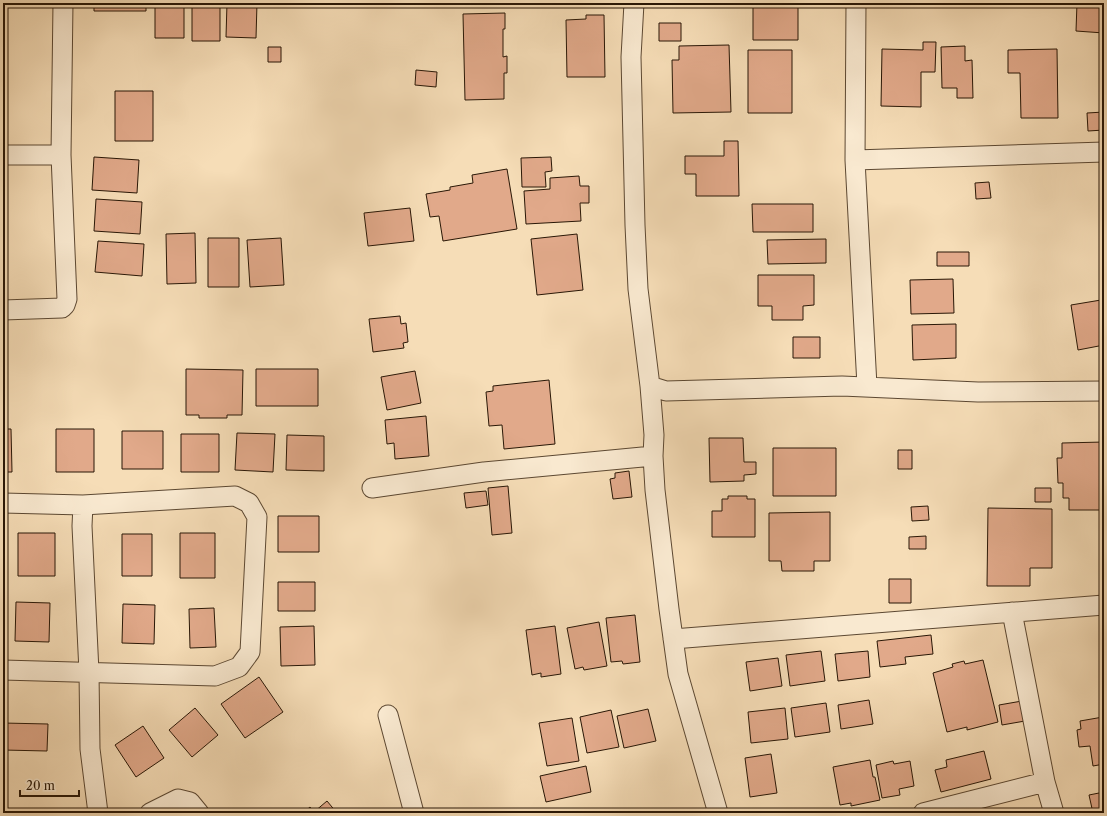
<svg xmlns="http://www.w3.org/2000/svg" width="1107" height="816" viewBox="0 0 1107 816" font-family="'Libre Caslon Text',serif">
  <style>
    .building { fill: #e1a98a; stroke: #291706 }
    .lines { fill: none; stroke-linecap: round; stroke-linejoin: round }
    .street-casing { stroke: #5c4832; stroke-width: 21 }
    .street { stroke: #f9e9d0; stroke-width: 19 }
  </style>
  <rect width="100%" height="100%" fill="#f6ddb7"/>
  <filter id="stains"><feTurbulence type="fractalNoise" baseFrequency=".005" numOctaves="4"/><feColorMatrix values="0 0 0 0 .2 0 0 0 0 .09 0 0 0 0 .02 0 0 0 .5 -.17"/></filter>
  <radialGradient id="worn" r=".72"><stop offset=".6" stop-color="#630" stop-opacity="0"/><stop offset="1" stop-color="#630" stop-opacity=".3"/></radialGradient>
  <path class="building" d="M94,3H146V11H94Z
    M155,3H184V38H155Z
    M192,3H220V41H192Z
    M227,3H257L256,38L226,37Z
    M753,3H798V40H753Z
    M1077,3H1104V33L1076,31Z
    M505,13V29H503V57L507,56V73H504V99L465,100L463,14Z
    M586,15H604L605,77H567L566,20L586,19Z
    M659,23H681V41H659Z
    M923,42H936L935,72H921V107L881,106L882,49L923,50Z
    M729,45L731,112L673,113L672,60H679V46Z
    M965,46V61L972,60L973,98H957V88H942L941,47Z
    M268,47H281V62H268Z
    M1057,49L1058,118H1021L1020,73H1008V50Z
    M748,50H792V113H748Z
    M416,70L437,72L436,87L415,85Z
    M115,91H153V141H115Z
    M1104,112V130L1088,131L1087,113Z
    M724,141H738L739,196H696V174H685V156H724Z
    M94,157L139,160L137,193L92,190Z
    M551,157L552,171L545,172L546,187H522L521,158Z
    M507,169L517,229L443,241L439,216L430,217L426,194L450,190V187L473,183L472,175Z
    M579,176L580,186H589V203H580L581,221L526,224L524,191L550,189V178Z
    M989,182L991,198L976,199L975,183Z
    M96,199L142,202L140,234L94,231Z
    M752,204H813V232H753Z
    M410,208L414,241L368,246L364,213Z
    M195,233L196,283L167,284L166,234Z
    M577,234L583,290L537,295L531,239Z
    M208,238H239V287H208Z
    M281,238L284,285L250,287L247,240Z
    M826,239V263L768,264L767,240Z
    M98,241L144,244L142,276L95,272Z
    M1104,242V274L1100,243Z
    M937,252H969V266H937Z
    M758,275H814V305L803,306V320H772V306H758Z
    M953,279L954,313L911,314L910,280Z
    M1101,300L1104,317V345L1078,350L1071,305Z
    M400,316L401,324L406,323L408,342L403,343L404,348L373,352L369,319Z
    M956,324V358L913,360L912,325Z
    M793,337H820V358H793Z
    M186,369L243,370L242,415H227V418H199V415H186Z
    M256,369H318V406H256Z
    M415,371L421,403L387,410L381,377Z
    M549,380L555,444L504,449L502,425L489,426L486,392L493,391V386Z
    M426,416L429,456L395,459L394,443L387,444L385,420Z
    M3,429H11L12,472H3Z
    M56,429H94V472H56Z
    M122,431H163V469H122Z
    M237,433L275,434L273,472L235,470Z
    M181,434H219V472H181Z
    M287,435L324,436V471L286,470Z
    M709,438H743L744,462H756V474L744,475V481L710,482Z
    M1104,442V510H1069V498H1063V483H1058L1057,458H1062V443Z
    M773,448H836V496H773Z
    M898,450H912V469H898Z
    M629,471L632,497L613,499L610,479L615,478V473Z
    M508,486L512,533L492,535L488,488Z
    M1035,488H1051V502H1035Z
    M486,491L488,505L466,508L464,493Z
    M728,496H747V499H755V537H712V511H722V499H728Z
    M928,506L929,520L912,521L911,507Z
    M988,508L1052,509V568H1030V586H987Z
    M830,512V561H814V571H782L781,561H769V513Z
    M278,516H319V552H278Z
    M18,533H55V576H18Z
    M180,533H215V578H180Z
    M122,534H152V576H122Z
    M926,536V549H909V537Z
    M889,579H911V603H889Z
    M278,582H315V611H278Z
    M16,602L50,603L49,642L15,641Z
    M123,604L155,605L154,644L122,643Z
    M214,608L216,647L190,648L189,609Z
    M635,615L640,662L623,664L622,661L611,662L606,618Z
    M599,622L607,666L584,670L583,667L575,669L567,628Z
    M314,626L315,665L281,666L280,627Z
    M555,626L561,674L541,677V673L532,675L526,630Z
    M931,635L933,654L905,657L906,664L880,667L877,641Z
    M821,651L825,681L790,686L786,655Z
    M868,651L870,677L838,681L835,654Z
    M778,658L782,686L750,691L746,662Z
    M983,660L998,722L967,730V727L947,732L933,673L953,667L952,664L964,661L965,664Z
    M259,677L283,712L245,738L221,704Z
    M869,700L873,724L841,729L838,705Z
    M1022,701L1025,721L1002,725L999,705Z
    M826,703L830,732L795,737L791,708Z
    M195,708L218,735L192,757L169,730Z
    M785,708L788,739L751,743L748,712Z
    M648,709L656,741L624,748L617,716Z
    M611,710L619,747L587,753L580,717Z
    M1103,717L1104,764L1093,766L1090,746L1079,747L1077,730L1081,729L1080,721Z
    M572,718L579,761L547,766L539,723Z
    M3,723L48,724L47,751L3,750Z
    M143,726L164,758L136,777L115,745Z
    M984,751L991,779L941,792L935,770L947,767L946,760Z
    M771,754L777,793L750,797L745,758Z
    M870,760L873,777H875L880,800L851,806V803L840,805L833,767Z
    M893,761L894,764L910,761L914,786L899,789L900,795L882,798L876,765Z
    M586,766L591,792L546,802L540,776Z
    M1104,792V813H1093L1089,795Z
    M327,801L337,813H303L310,807L314,812Z"/>
  <g class="lines">
    <g class="street-casing">
      <path id="street" d="M634,3L631,57L635,225L638,289L650,386L654,435L653,456L655,490L669,609L678,674L718,813
        M856,3L855,160L867,386
        M3,155H61
        M855,160L1104,152
        M3,310L62,308L65,305L67,299L61,155L63,3
        M650,386L666,391L842,386L978,392L1104,391
        M372,488L484,472L653,456
        M3,503L83,505L235,496L249,503L257,517L250,652L239,667L215,676L3,670
        M83,505L82,526L89,672L90,749L98,813
        M1012,612L1045,782L1054,813
        M673,639L1104,605
        M388,715L414,813
        M150,813L178,799L190,802L199,813
        M923,813L1045,782"/>
    </g>
    <use href="#street" class="street"/>
  </g>
  <rect width="1107" height="816" fill="none" stroke="#f6ddb7" stroke-width="16"/>
  <rect x="4" y="4" width="1099" height="808" fill="none" stroke="#291706" stroke-width="2"/>
  <rect x="8" y="8" width="1091" height="800" fill="none" stroke="#291706"/>
  <path d="M20 790v6h59v-6" fill="none" stroke="#291706" stroke-width="2"/>
  <text x="26" y="790" font-size="12" fill="#291706" stroke="#f9e9d0" stroke-width="3" paint-order="stroke">20 m</text>
  <rect width="100%" height="100%" filter="url(#stains)"/>
  <rect width="100%" height="100%" fill="url(#worn)"/>
</svg>
